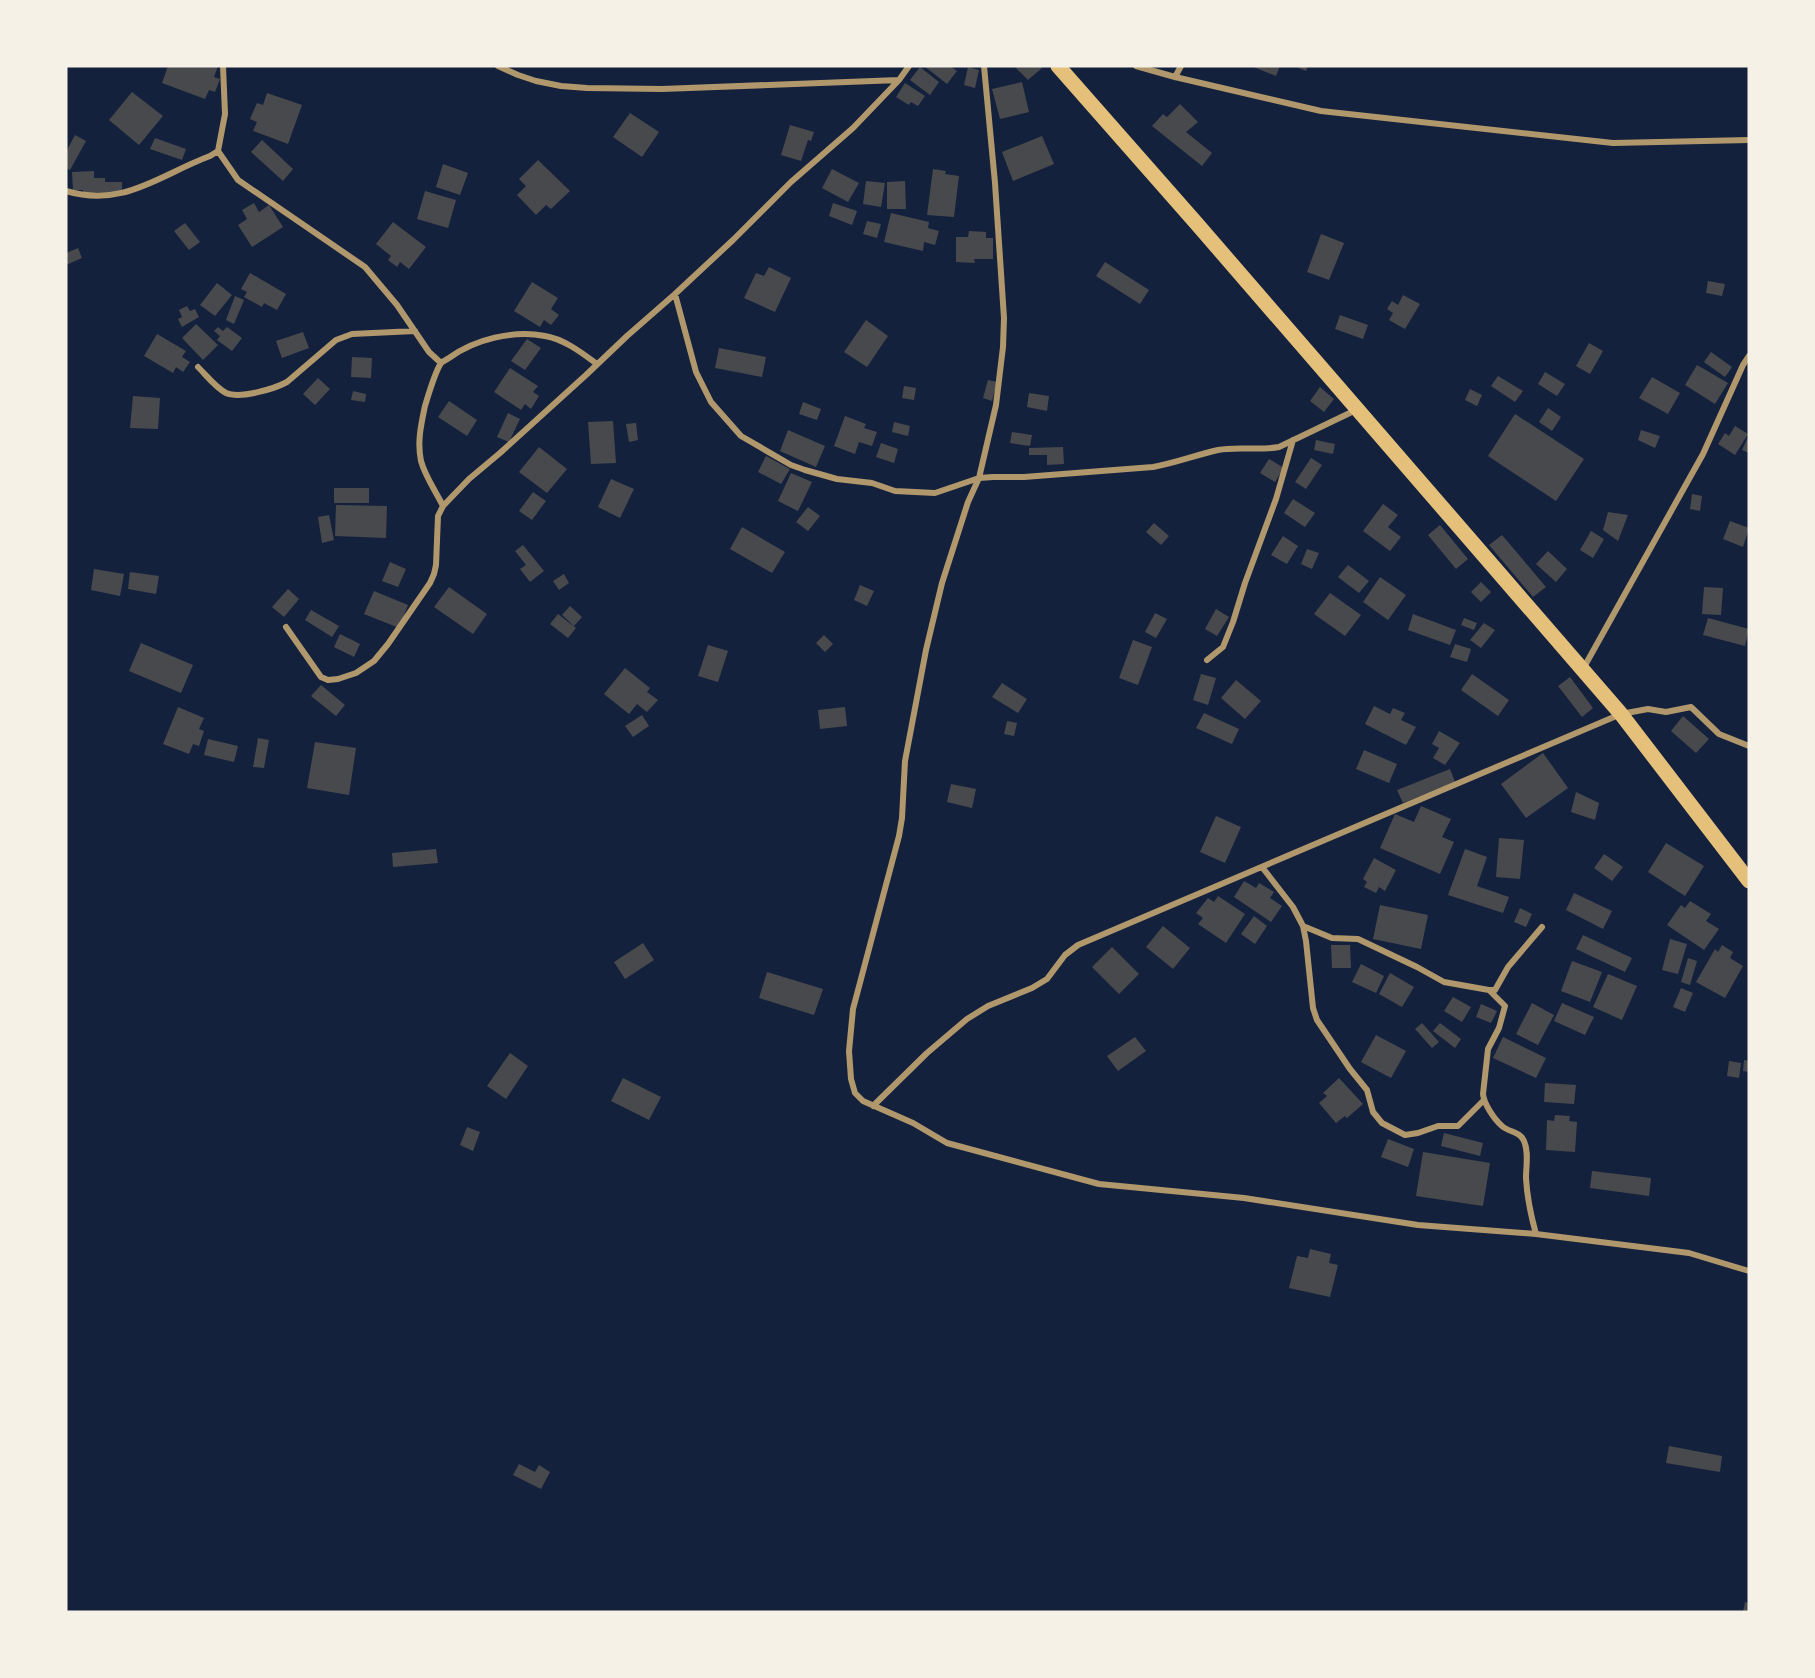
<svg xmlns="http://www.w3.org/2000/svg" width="1815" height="1678" viewBox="0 0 1815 1678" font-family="Bitter,serif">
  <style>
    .building { fill: #48494c }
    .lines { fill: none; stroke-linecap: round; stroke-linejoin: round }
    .minor { stroke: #b1986c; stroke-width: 6 }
    .primary { stroke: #e5c07b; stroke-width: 15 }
  </style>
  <rect width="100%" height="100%" fill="#14213d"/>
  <path class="building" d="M168,66H218L214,77L220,79L215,92L209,90L205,99L162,83Z
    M924,66H950L957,71L947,84Z
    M1014,66H1040L1042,68L1028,80Z
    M1251,66H1280L1276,76Z
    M1294,66H1308L1306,71Z
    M920,67L939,82L930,95L910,80Z
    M968,67L979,70L975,88L964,85Z
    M1022,82L1029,112L1000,119L992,89Z
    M905,83L925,96L918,106L911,102L909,105L896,97Z
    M132,92L163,116L139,145L109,120Z
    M267,93L302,105L288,144L253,131L257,122L250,119L257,103L263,105Z
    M1180,104L1198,122L1186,132L1212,153L1202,166L1152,126L1163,114L1167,117Z
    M630,113L659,132L642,157L613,137Z
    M790,125L814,132L811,141L808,140L801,161L781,155Z
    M75,135L86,141L70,170L66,168V152Z
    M1042,136L1054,164L1013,181L1002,152Z
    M155,138L186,149L182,160L150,149Z
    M262,140L293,169L283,181L251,152Z
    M538,160L570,191L551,209L546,205L536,215L517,195L526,186L519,179Z
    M443,164L468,173L460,195L436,187Z
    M832,169L859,183L848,202L822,188Z
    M933,169L946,171L945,174L959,176L954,217L927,215Z
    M94,171V178H105V182H122V192L83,193V190H73L72,172Z
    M866,181L885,183L881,207L863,204Z
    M905,181L906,209H887V182Z
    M425,191L456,200L448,228L417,219Z
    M254,203L259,212L269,205L283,227L252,247L238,225L247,219L242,210Z
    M833,203L857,211L852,225L829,216Z
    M891,213L929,222L928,228L939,231L935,245L924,242L923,251L884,242Z
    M867,221L881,224L877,238L863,234Z
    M393,222L426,247L409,269L400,262L397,267L388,260L391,256L376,244Z
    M185,223L200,242L189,250L174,231Z
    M969,231L986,232V238H993V259H974L975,263L956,262V237H968Z
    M1321,234L1344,243L1329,280L1307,272Z
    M78,248L82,258L66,265V253Z
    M1105,262L1149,290L1140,304L1096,276Z
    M769,267L791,278L775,312L744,298L756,273L764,276Z
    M250,273L286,294L277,310L264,303L262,307L244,297L247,292L241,289Z
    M1708,281L1725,284L1722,296L1706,293Z
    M532,282L558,298L551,309L559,315L551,325L544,320L540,327L514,311Z
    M217,283L232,295L215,316L200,305Z
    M1403,295L1420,304L1405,329L1389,320L1393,313L1387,309L1392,301L1398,305Z
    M235,296L244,300L234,324L226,320Z
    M187,306L190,311L195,309L199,317L182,327L178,319L182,317L179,310Z
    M1340,315L1368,325L1363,339L1335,329Z
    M866,320L888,336L867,367L844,352Z
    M196,324L218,345L203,360L182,338Z
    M218,327L223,331L227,327L242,338L232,351L217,340L220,336L214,331Z
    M303,332L309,348L282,358L276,341Z
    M157,334L186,351L182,357L190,362L183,372L176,367L173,373L144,356Z
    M527,339L541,348L525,370L511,361Z
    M1589,343L1603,351L1590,374L1576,366Z
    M719,348L766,357L762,377L715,368Z
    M1711,352L1732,367L1725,377L1704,362Z
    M352,357L372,358L371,378L351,377Z
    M1697,365L1728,383L1715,404L1685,385Z
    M510,368L538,386L533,392L539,396L531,409L525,404L521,410L494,392Z
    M1545,372L1565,384L1557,396L1538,384Z
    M1498,376L1523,391L1515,402L1491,386Z
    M1652,377L1680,393L1668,414L1639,398Z
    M318,378L330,389L315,405L303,394Z
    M988,380L997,382L992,401L983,398Z
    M904,386L916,388L914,400L902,398Z
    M1320,387L1334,399L1324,412L1310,401Z
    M1470,389L1482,395L1477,406L1465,400Z
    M353,391L366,394L365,402L351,400Z
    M1029,393L1049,396L1047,411L1027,407Z
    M133,396L160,398L158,429L130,428Z
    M449,401L477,420L467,436L438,417Z
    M803,402L821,409L817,420L799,414Z
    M1548,408L1561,417L1552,431L1539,422Z
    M508,413L520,419L509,442L497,437Z
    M1515,414L1584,459L1556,501L1488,456Z
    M845,416L866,424L864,428L877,432L872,446L859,442L855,454L834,446Z
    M613,421L616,463L591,464L588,422Z
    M894,422L910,426L908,436L892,432Z
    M636,423L638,440L629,442L626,424Z
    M1735,426L1748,434L1735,455L1718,444L1725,433L1729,436Z
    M788,430L825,446L816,467L780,451Z
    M1641,430L1660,436L1655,448L1638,440Z
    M1012,432L1032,435L1030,446L1010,443Z
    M1749,435V453L1742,450Z
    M1316,440L1335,444L1333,454L1314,450Z
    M881,443L898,449L894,463L876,457Z
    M539,447L567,469L547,493L519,472Z
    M1063,447L1064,464L1047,465V455H1029V448Z
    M766,456L790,469L781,484L758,472Z
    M1311,458L1322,465L1306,489L1295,482Z
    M1269,459L1284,468L1275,482L1260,473Z
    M791,473L812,482L798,511L778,501Z
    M611,479L634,489L620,518L598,507Z
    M334,488H369V503H334Z
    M533,492L546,501L532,520L519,511Z
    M1692,494L1702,496L1700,511L1690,509Z
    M1293,499L1315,513L1305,527L1284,513Z
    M1383,504L1398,515L1388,527L1401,537L1390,551L1363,531Z
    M336,505L387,506L386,538L335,536Z
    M808,507L820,516L808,531L796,522Z
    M1608,512L1628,515L1618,541L1603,530Z
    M329,515L334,540L322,543L318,517Z
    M1730,521L1749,528L1743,547L1723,539Z
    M1154,523L1169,536L1161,545L1146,532Z
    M1440,525L1468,559L1456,569L1428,535Z
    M742,527L785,552L772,573L730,549Z
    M1591,531L1604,539L1593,558L1580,550Z
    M1502,535L1546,587L1533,597L1489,545Z
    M1283,536L1298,546L1287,564L1271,555Z
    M523,545L544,571L530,582L520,569L526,565L515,551Z
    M1307,549L1319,553L1312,569L1301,564Z
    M1548,551L1567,569L1556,582L1536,564Z
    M390,562L406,569L398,587L382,581Z
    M1348,565L1369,581L1359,593L1338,577Z
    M94,569L124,574L120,596L91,590Z
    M130,572L159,576L156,594L128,589Z
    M564,574L569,583L559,590L553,581Z
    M1380,577L1406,595L1388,620L1363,602Z
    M1481,582L1491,592L1481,602L1471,592Z
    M860,585L874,591L867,606L854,600Z
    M449,587L487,614L473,634L434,607Z
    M1704,587L1723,588L1721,615L1702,614Z
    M288,589L299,599L284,617L272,607Z
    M374,591L408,605L399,628L364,614Z
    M1330,593L1361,615L1345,636L1314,614Z
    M570,606L582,617L574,626L562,615Z
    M1216,609L1229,617L1217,636L1205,629Z
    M311,610L339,626L332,637L305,620Z
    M1155,613L1167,619L1156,638L1145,632Z
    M558,614L576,628L568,638L550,624Z
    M1413,614L1456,630L1450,645L1408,630Z
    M1464,618L1477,623L1474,630L1461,625Z
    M1708,618L1749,629L1745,646L1703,635Z
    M1484,623L1495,630L1481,648L1470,640Z
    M340,634L360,644L354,657L334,647Z
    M824,635L833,644L825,652L816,643Z
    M1133,640L1152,647L1138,685L1119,678Z
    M141,643L193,665L181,693L129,671Z
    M1455,644L1471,649L1467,662L1450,657Z
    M708,645L728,651L718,682L698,676Z
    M625,668L650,688L647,692L658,700L647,712L637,704L629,714L604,694Z
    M1201,674L1216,678L1208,705L1193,700Z
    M1472,674L1509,700L1498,716L1461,690Z
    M1570,677L1593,708L1582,717L1558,686Z
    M1236,680L1261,701L1245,719L1221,698Z
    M1002,683L1027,699L1018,713L992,697Z
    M321,685L345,705L336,716L311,696Z
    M1374,706L1390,714L1393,708L1405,713L1401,720L1416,727L1406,745L1365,724Z
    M178,707L204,718L199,729L204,731L199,746L193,744L189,754L163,744Z
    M845,707L847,726L820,729L818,710Z
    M1204,713L1239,729L1232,744L1196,728Z
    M642,715L649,726L633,737L625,726Z
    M1683,716L1709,739L1696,753L1671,731Z
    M1007,721L1017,723L1014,736L1004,734Z
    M1439,731L1460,743L1445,765L1433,758L1439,748L1432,744Z
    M258,738L269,740L264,768L253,767Z
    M208,739L238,746L234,762L204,755Z
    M315,742L356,748L349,795L307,788Z
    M1364,750L1397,764L1389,783L1356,769Z
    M1543,753L1568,788L1526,818L1501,784Z
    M1450,769L1455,782L1403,803L1397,790Z
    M951,784L976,789L972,808L947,802Z
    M1576,792L1599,803L1595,820L1571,812Z
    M1421,806L1451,819L1442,837L1454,842L1440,874L1380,848L1395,814L1414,822Z
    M1216,816L1241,827L1225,863L1200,852Z
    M1499,838L1524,840L1520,879L1496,877Z
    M1666,843L1704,866L1685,896L1648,872Z
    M436,849L438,863L393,867L392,853Z
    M1465,849L1487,857L1477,886L1509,897L1503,913L1448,895Z
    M1604,854L1623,867L1612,881L1594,868Z
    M1374,858L1396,870L1385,891L1379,887L1376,893L1364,887L1367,882L1363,879Z
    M1244,881L1256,888L1259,883L1274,892L1270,898L1282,906L1271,922L1234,897Z
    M1574,893L1612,911L1603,929L1566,910Z
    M1218,896L1245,914L1226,943L1198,924L1203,918L1196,913L1208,898L1214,902Z
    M1690,901L1711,914L1706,921L1719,929L1704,950L1667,925L1681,905L1685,908Z
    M1380,905L1428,915L1421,949L1373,939Z
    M1520,908L1532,914L1526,927L1514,922Z
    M1254,916L1267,926L1255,944L1241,934Z
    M1163,926L1190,948L1173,969L1146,947Z
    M1583,935L1632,958L1625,972L1576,949Z
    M1670,939L1687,944L1678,974L1662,970Z
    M643,943L654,960L625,979L614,962Z
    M1331,945H1350L1351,968H1332Z
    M1722,945L1733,952L1730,958L1743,966L1725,998L1696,982L1715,949L1718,952Z
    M1112,947L1139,974L1119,994L1092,967Z
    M1688,958L1697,961L1690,985L1681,982Z
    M1572,961L1602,972L1590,1002L1561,991Z
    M1361,964L1384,976L1376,993L1352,982Z
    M767,972L823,989L814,1015L759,998Z
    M1390,973L1414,987L1402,1007L1379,994Z
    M1608,974L1637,986L1622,1020L1593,1007Z
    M1681,988L1693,993L1685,1012L1673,1007Z
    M1453,997L1471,1007L1462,1022L1444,1011Z
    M1532,1003L1554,1015L1538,1045L1516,1034Z
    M1562,1003L1594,1017L1585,1035L1554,1021Z
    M1481,1004L1497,1011L1491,1023L1476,1017Z
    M1422,1023L1439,1042L1432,1048L1415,1029Z
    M1440,1023L1461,1039L1455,1048L1433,1031Z
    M1376,1035L1406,1051L1391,1078L1361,1062Z
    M1135,1037L1146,1051L1118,1071L1107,1056Z
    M1503,1037L1546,1058L1536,1078L1493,1058Z
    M510,1053L528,1066L506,1099L487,1086Z
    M1744,1060L1749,1061V1072L1743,1071Z
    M1729,1061L1741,1063L1739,1078L1727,1076Z
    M623,1078L661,1097L649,1120L611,1101Z
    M1339,1078L1363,1104L1347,1118L1345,1116L1336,1123L1319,1103L1327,1096L1323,1093Z
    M1545,1083L1576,1085L1574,1104L1544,1102Z
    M1555,1115L1570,1116L1569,1121L1577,1122L1575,1152L1546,1150L1547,1120L1554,1121Z
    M467,1127L480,1132L473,1151L460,1145Z
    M1444,1133L1483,1143L1480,1156L1441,1146Z
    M1388,1139L1414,1149L1408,1167L1381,1157Z
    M1423,1152L1490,1163L1483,1206L1416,1196Z
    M1592,1171L1651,1178L1649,1196L1590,1188Z
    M1310,1249L1331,1254L1329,1263L1338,1265L1330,1297L1289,1288L1297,1256L1308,1258Z
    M1669,1446L1722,1456L1720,1472L1666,1463Z
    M519,1464L535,1472L539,1465L550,1472L541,1489L513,1475Z
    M1745,1602L1749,1603V1612H1743Z"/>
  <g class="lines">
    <path class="minor" d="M498,66L518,75L536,81L561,86L587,88L662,89L899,80
      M984,66L995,183L1004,318L1003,347L996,405L979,478L968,502L942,583L926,650L905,761L902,818L899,836L853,1009L849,1051L851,1079L855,1093L863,1101L913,1123L947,1143L1099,1184L1244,1198L1418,1225L1536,1234L1689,1253L1749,1271
      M1136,66L1175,77L1321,111L1613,143L1749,140
      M1175,77L1181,66
      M218,151L238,180L365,267L397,305L429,352L441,363
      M66,191C124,208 159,175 210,156L218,151L225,114L223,66
      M675,294L696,372L711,402L741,436L791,465L805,470L837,479L872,483L895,491L935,493L979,478L993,477H1024L1153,467C1175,463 1196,455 1218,450C1238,446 1258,451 1279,447L1356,410
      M198,367C207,376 215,387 226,393C240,399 274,389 287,382L336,340L352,334L415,331
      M443,506C436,492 425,476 421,461C417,442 421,425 425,406C428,396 435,372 441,363C443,361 446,360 449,358C475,339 513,330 545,336C564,339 582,353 597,364
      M286,627L321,677L328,680L338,679L356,673L374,661L388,644L430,583L434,574L436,565L438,516L443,506L469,479L500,453L586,375L627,336L675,294L733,240L791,182L853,128L899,80L909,66
      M1207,660L1223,647L1233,622L1245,583L1276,499L1293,440
      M1583,669L1703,454L1743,365L1749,356
      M1262,867L1293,907L1303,926L1306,941L1313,1008L1317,1020L1350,1069L1367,1090L1373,1112L1382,1123L1405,1135L1418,1133L1438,1126H1458L1484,1100
      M1303,926L1332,938L1358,939L1417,967L1444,982L1489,990
      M873,1106L927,1053L967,1019L988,1006L1032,988L1047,979L1065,955L1078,945L1621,714L1648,709L1666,712L1691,707L1719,734L1749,746
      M1536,1234C1531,1216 1527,1197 1526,1178C1526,1166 1529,1152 1524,1141C1520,1131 1508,1132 1502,1126C1494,1119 1484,1104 1483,1094L1488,1049L1499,1028L1505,1006L1489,990H1495L1508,967L1542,927"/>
    <path class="primary" d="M1058,66L1197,224L1621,714L1749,881"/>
  </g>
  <rect width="1815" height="1678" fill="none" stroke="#f6f1e7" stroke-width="135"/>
</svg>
